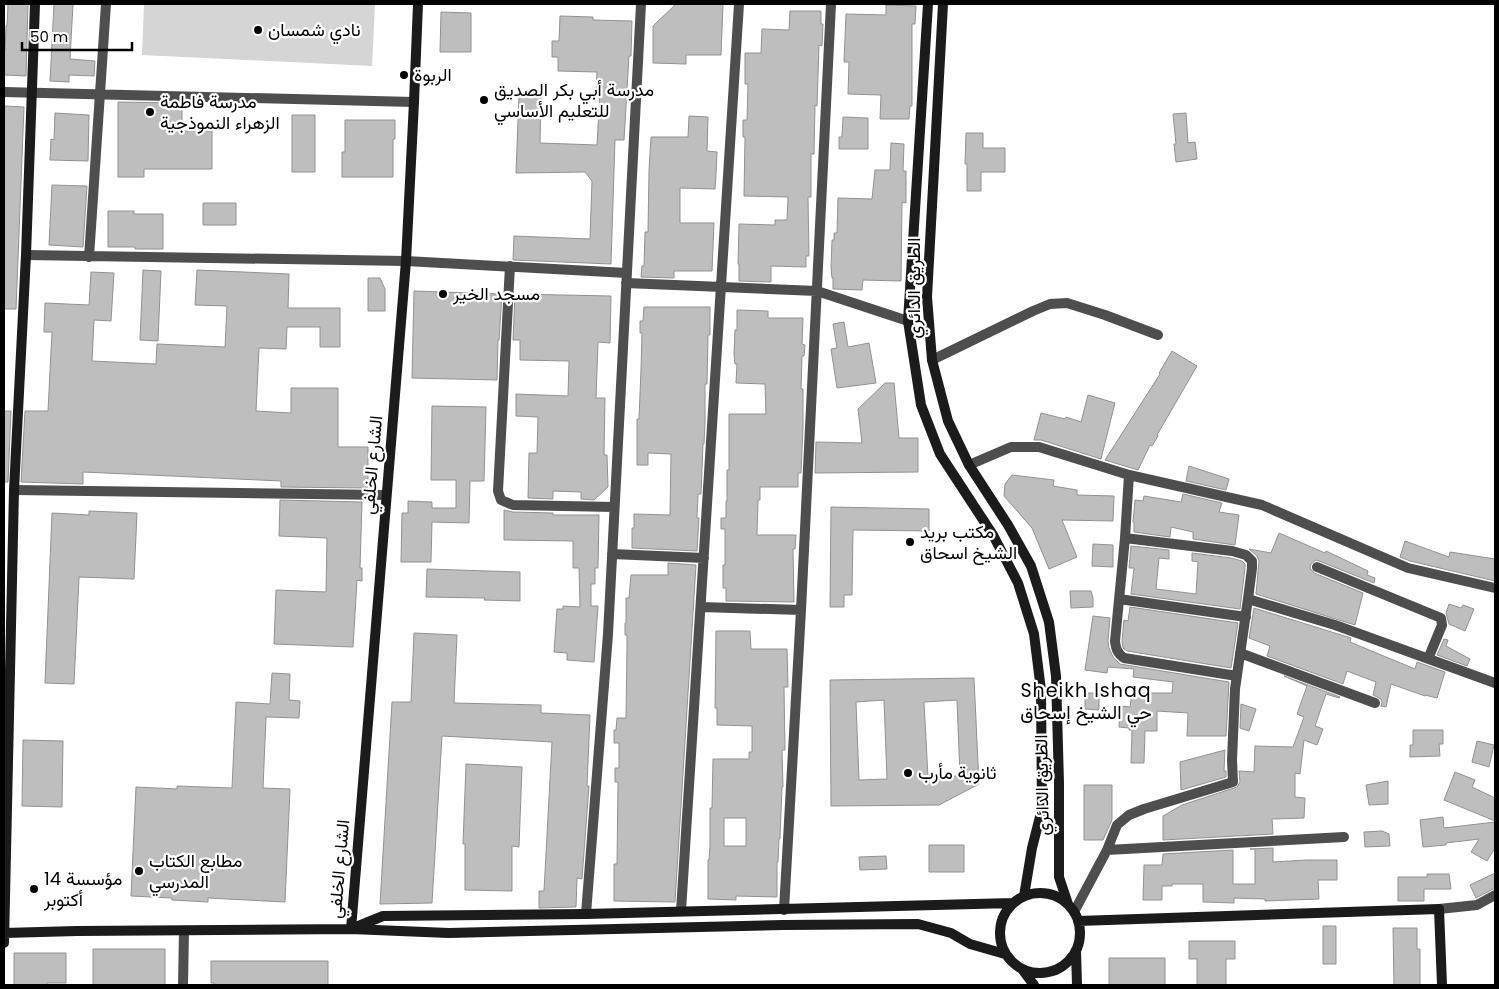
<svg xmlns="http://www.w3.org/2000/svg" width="1499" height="989" viewBox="0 0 1499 989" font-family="Poppins,Vazirmatn,sans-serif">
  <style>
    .green { fill: #d5d5d5 }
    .building { fill: #bebebe; stroke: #929292; fill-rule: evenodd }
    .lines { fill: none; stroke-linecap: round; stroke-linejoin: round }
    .street { stroke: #4e4e4e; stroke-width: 10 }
    .secondary { stroke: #1b1b1b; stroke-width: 10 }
    .poi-dot { fill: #000; stroke: #fff; stroke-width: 2 }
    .labels { text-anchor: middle; stroke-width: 4.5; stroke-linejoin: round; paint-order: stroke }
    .poi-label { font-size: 18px; fill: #000; stroke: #fff; text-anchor: start }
    .street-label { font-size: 18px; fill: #000; stroke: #fff }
    .neighbourhood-label { font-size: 19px; letter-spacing: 1px; fill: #000; stroke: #fff }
  </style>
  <rect width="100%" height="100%" fill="#fff"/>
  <path class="green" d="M144,4H375L372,66L142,55Z"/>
  <path class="building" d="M8,4H28L26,76L4,75V51H5L6,26H7Z
    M54,4H73L70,59L95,61L94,76L69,75V82L50,81Z
    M676,4H723L721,55H686V64L653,63V26Z
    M886,5L916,6L915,24H912V106H910L909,119H880L881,95L848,94L849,62H844L846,14L886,15Z
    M790,11H821V24H823L822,46L819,45L817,106L815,105L814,154H811V197H808L809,256H806V267L771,266V282L739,281V264H738L739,224L775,225V220H787L788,197L744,196L745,137H743V120H747L748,84H745V53H761L762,29L789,30Z
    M441,12L471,13V52H440Z
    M560,16L593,17V20L632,21L631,56H629L624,140H615L611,264L513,260L514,236L590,239L592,181L585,172L516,173L519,95H541L540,143L597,145L600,91H596L597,72L558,71V57H552V41H559Z
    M118,102L182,103V131H212V169H144V177H118Z
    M4,106L24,107L16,309H4Z
    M55,113L89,115L88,161L50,160L51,139L54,140Z
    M1186,113L1188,143L1195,142L1197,159L1176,162L1174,144H1176L1173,114Z
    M292,115H315V172H292Z
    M689,116L708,117L707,151L717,152L716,175L715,189L680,188V223H714L712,271H674V278L641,277L642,266H644L645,232H648L649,171L651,137H688Z
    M843,117L868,118V149H839V137H842Z
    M345,120H395V139H393V177H342V152H345Z
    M966,133H983V148H1005V172H981V191H967V164H965Z
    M891,143L904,144L903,171H906V203L902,202L901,281L863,280L862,290L833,289V278H832L831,267L832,240H834V233H837L838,198L872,199L875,170H890Z
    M52,185L87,186L83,247L49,245Z
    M203,203H236V225H203Z
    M108,211H134V214H163V249H135V247H108Z
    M143,270L161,271L158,341L140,340Z
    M197,270L289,274L288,308H340V347H320V327H287L286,349L259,348L256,411L291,413V388H338V447H368V488L281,487V481L83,472V484L21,482L25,411H48L52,332H44L45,303L89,305L91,272L114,273L111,321L94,320L92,361L156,364L157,344L225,347L227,306L195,305Z
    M368,278H380L385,289V311H368Z
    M414,291L502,294L499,340H498L497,380L412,378Z
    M515,294L611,296L610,343L598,342L596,398H605L604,455H607L608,487L594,500L581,499V492L553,491V499L528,498L529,453H537L538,417L516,416V394L568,396L569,361L520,360V340H513Z
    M644,307H710V335H708L707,384H705V424L704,444H703L701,494H698L697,518H699L697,551L632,548V528H634V514L670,515L671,454L648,453V465H637V419H639L641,369L642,333H640V321H643Z
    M737,310L768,311V318H803L802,344L805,345L804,356H802L801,389H803V428L801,473H798V487H760V500H758L757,535H796L795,549H793L794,602L726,601V588H723V565H725V529H721V518H726V501H727V470H729V414H766L765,384L736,383L737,364H735L734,355L735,330H737Z
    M844,322L848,347L869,343L876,383L837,388L831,349L837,348L833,324Z
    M1172,351L1197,366L1157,435L1158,436L1152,446L1150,445L1138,470L1105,460L1160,374L1159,373Z
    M885,383H894L899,438H918V472L815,473L816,442L862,443L858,409Z
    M1088,395L1115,403L1101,459L1041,440H1034L1041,413L1065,419L1066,417L1081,422Z
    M432,406L486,407L484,481H470L469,523L432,522L431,562H401L402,513H408V501L432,502V508H456V480H431Z
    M4,411H11L8,482H4Z
    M1189,466L1229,479L1226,490L1186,481Z
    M1012,475L1054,480L1053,486L1077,490V495L1114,496L1113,521L1062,520L1077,557L1049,569L1032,528L1004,496L1005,484Z
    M1183,494L1222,503L1219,512L1239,515L1235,545L1193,539V532L1171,527L1170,537L1134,532V522H1133L1135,500L1143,501L1144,496L1181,502Z
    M280,500L362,502L360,568H362V581L357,580L353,647L274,644L276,590L326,592L327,538L279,536Z
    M831,507L929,509V531L853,530L852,595H844V607H830Z
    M504,510L513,512L553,513V515H599L598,568H595V584H591V606H598L594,662L567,660V653L554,652L557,609H563V606L580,607L579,568H573V541L504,540Z
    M89,511L137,513L134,579L79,577L74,684L45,683L52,513L89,515Z
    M1279,533L1325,553L1326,551L1368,571L1367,575L1375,578L1374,583L1319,561L1316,560L1311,564L1310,568L1314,573L1363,593L1355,625L1256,594L1259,561L1257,556L1249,549L1271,553Z
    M1405,541L1449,557L1450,552L1495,559V581L1410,561L1400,557Z
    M1093,544L1113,545V567L1092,566Z
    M1131,546L1169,550V559L1159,558L1156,589L1196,594L1198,562L1192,561V553L1231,558L1242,561L1245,564V568L1240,609L1131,594L1134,568H1129Z
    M668,563L696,565L675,902L614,901V864H617L618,782H615V768H619V743H614V730H616L617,718H626L627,647V635H625V623H626V598H629L631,575H668Z
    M427,569L520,572V601L484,600L485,598L426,597Z
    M1070,591H1091L1093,598V607L1071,608Z
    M1449,604L1461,608L1463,605L1474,609L1465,631L1449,624L1446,613Z
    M1130,607L1238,623L1231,668L1127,651L1123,648L1122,641L1124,620L1128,621Z
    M1254,608L1351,638L1350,642L1415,669L1417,662L1445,672L1437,698L1425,695V696L1391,684L1386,707L1381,706L1382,702L1381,699L1373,695L1376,682L1347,671L1343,684L1267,656L1270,646L1249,638Z
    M1093,616L1110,618L1108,641L1109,648L1113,657L1120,664L1229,682L1226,736H1187L1188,713L1157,711V731H1145L1144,763H1131L1132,730H1129V728L1119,727L1120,706L1130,707L1132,693H1172L1173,682L1133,677L1134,669L1108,667L1107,673L1085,670Z
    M716,631H750L751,649H787L788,687H784L785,750H782L783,787H782L780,839H779L778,862H777V897L736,896V900L708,899V860H709L710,846V808H712L713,759H749V752H752V726L717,725V708H715ZM724,818H746V846H724Z
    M414,633L457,635L454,703L541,705V713L590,715L587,786H589L582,879L577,878L576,907L539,908V891H544L552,742L442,736L432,903L380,904L392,702H411Z
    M1444,639L1448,640L1446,646L1470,659L1467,666L1437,655Z
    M272,673L290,674L289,700L300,701L299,718L266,717L263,788L290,789L285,902L208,898V902L172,900V898L131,896L136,787L177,789V786L232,788L236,702L270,704Z
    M1284,676L1340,697L1339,698L1326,694L1315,726L1323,729L1317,745L1304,740L1300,774L1295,773V797L1305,798L1304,818L1272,819L1273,834L1163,840V816L1182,805L1237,787L1240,782L1239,771L1254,772L1255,746L1293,747L1304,717L1297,714L1307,686Z
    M974,678L979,784L939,805L831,806L830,680ZM884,700L887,779L859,780L856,702ZM957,700L960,776L928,777L924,702Z
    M1085,693H1099V710L1085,709Z
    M1241,704L1256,709L1249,731L1240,728Z
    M1413,730H1443V744H1439L1440,756L1410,757V745H1413Z
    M23,740L63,741L62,807L22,806Z
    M1477,741L1494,745L1489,767L1472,762Z
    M1225,750L1224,771H1226V777L1181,790L1180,762Z
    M466,764L522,767L519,847L512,846V891L465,890V844H463Z
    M1455,772L1475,780L1472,787L1495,798V821L1444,800Z
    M1388,781V804L1369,805L1366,785Z
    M1084,785H1112V820L1103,840H1084Z
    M1443,817L1444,828L1495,822V848L1487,861L1471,852L1479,839L1446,843V845L1423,847L1420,820Z
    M1382,831L1389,834L1390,846L1365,847L1364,832Z
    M929,845H964V872H929Z
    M1273,848V862L1307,860H1337V880H1318L1319,899L1265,901V899L1234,898V903L1203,902V884H1172V886H1162V900H1143L1144,865H1162L1163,854L1233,850V884H1255V849H1250Z
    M886,856L887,869L860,870L859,857Z
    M1495,873V888L1476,898L1470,885Z
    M1427,874H1449L1451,889H1424V901H1398V877H1427Z
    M1323,926H1336V964H1323Z
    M1393,928H1417V949H1420V985H1394Z
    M1189,941H1235V959H1226V985H1197V959H1189Z
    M93,949H165V985H93Z
    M14,953H66V983H47V985H14Z
    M1109,958H1165V985H1109Z
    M211,961H328V985H214V983H211Z"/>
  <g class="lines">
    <path class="street" d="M4,92L414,102
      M26,255L406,261L627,273
      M89,257L106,4
      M510,266L498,491L501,500L513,505L614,507
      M626,283L817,291L908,321
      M932,360L1033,311L1050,304L1067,303L1105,315L1158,335
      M969,465L1011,447H1039L1129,475L1262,505L1408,568L1495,588
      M14,490L385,495
      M1125,538L1115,641C1116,649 1117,653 1124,658L1237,676
      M612,554L704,558
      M1317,567L1441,618L1442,625L1428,659
      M1119,599L1246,617
      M1248,599L1335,625L1495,683
      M701,607L801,610
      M1240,653L1375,703
      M1107,850L1344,837
      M1439,909L1477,905L1495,895
      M784,910L801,610L831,4
      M681,911L739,4
      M1074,912L1107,850L1117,825L1129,815L1144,809L1233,782L1232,760L1235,689L1248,599L1252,568V561L1246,555L1232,551L1125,538L1129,475
      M586,914L608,634L641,4
      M183,985L184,931"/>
    <path class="secondary" d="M928,4L908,321L921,405L940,454L993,535L1018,583L1034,634L1041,690L1042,809L1032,848L1024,896
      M943,4L927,297L932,360L948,421L969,465L1008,525L1031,566L1049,622L1056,676L1059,783V877L1068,904
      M1000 933a40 40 0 1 1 80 0a40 40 0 1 1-80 0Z
      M1078,921L1439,909L1442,985
      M356,927L383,916L586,914L1013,903
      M351,929L406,261L414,102L418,4
      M4,933L77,931L351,929L449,933L783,925L918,924L951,933L970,944L1005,954
      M4,943L14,490L26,255L35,4
      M1076,951L1077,985
      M1022,969L1034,985"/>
  </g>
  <g class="poi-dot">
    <circle cx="258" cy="30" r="5"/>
    <circle cx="404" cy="75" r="5"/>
    <circle cx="484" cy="100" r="5"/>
    <circle cx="150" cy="112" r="5"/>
    <circle cx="443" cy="294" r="5"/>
    <circle cx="910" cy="542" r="5"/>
    <circle cx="908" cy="773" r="5"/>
    <circle cx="139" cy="871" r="5"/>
    <circle cx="34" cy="889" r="5"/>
  </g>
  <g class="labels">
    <g class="poi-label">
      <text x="268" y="36">نادي شمسان</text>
      <text x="414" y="81">الربوة</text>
      <text x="494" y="96">مدرسة أبي بكر الصديق<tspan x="494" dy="21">للتعليم الأساسي</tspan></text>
      <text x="160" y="108">مدرسة فاطمة<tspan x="160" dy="21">الزهراء النموذجية</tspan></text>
      <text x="453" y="300">مسجد الخير</text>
      <text x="920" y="538">مكتب بريد<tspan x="920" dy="21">الشيخ اسحاق</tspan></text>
      <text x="918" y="779">ثانوية مأرب</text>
      <text x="149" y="867">مطابع الكتاب<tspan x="149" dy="21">المدرسي</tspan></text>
      <text x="44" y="885">مؤسسة 14<tspan x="44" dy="21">أكتوبر</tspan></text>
    </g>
    <g class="street-label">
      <text transform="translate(914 288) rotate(-90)" y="6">الطريق الدائري</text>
      <text transform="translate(372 465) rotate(-85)" y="6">الشارع الخلفي</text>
      <text transform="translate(1042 785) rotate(-91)" y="6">الطريق الدائري</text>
      <text transform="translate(339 869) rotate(-85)" y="6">الشارع الخلفي</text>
    </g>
    <g class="neighbourhood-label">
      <text x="1086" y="697">Sheikh Ishaq<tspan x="1086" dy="22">حي الشيخ إسحاق</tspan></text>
    </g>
  </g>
  <rect width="1499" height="989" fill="none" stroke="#000000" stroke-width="10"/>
  <path d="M22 42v8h110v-8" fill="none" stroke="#000000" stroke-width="2.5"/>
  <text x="30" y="42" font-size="15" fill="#000000" stroke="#ffffff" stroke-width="4" paint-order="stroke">50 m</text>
</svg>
